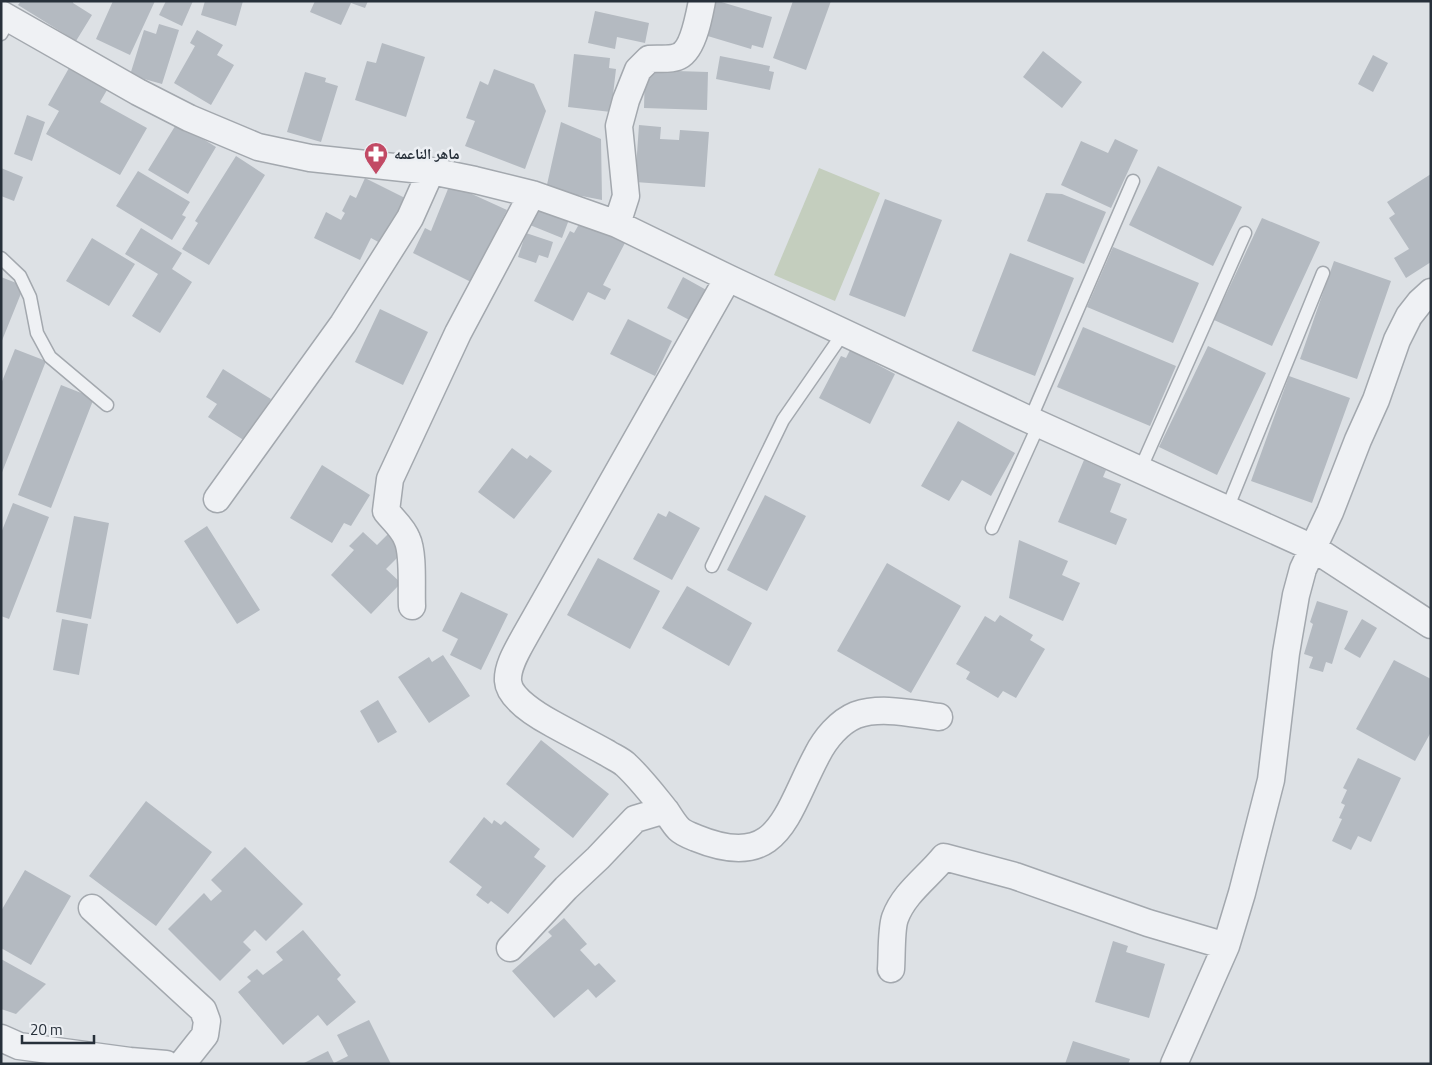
<svg xmlns="http://www.w3.org/2000/svg" width="1432" height="1065" viewBox="0 0 1432 1065" font-family="'Titillium Web','Noto Naskh Arabic',sans-serif">
  <style>
    .green { fill: #c4cebe }
    .building { fill: #b4bac1 }
    .lines { fill: none; stroke-linecap: round; stroke-linejoin: round }
    .lane-casing { stroke: #a3a8ae; stroke-width: 15 }
    .street-casing { stroke: #a3a8ae; stroke-width: 29 }
    .lane { stroke: #eff1f4; stroke-width: 12 }
    .street { stroke: #eff1f4; stroke-width: 26 }
    .labels { text-anchor: middle; stroke-width: 5; stroke-linejoin: round; paint-order: stroke }
    .poi-label { font-size: 15px; font-weight: bold; fill: #27303a; stroke: #eceff3; text-anchor: start }
  </style>
  <rect width="100%" height="100%" fill="#dde1e5"/>
  <path class="green" d="M819,168L880,193L835,301L774,275Z"/>
  <path class="building" d="M21,1H73V3L92,15L76,41L18,5Z
    M113,1H155L130,55L96,39Z
    M166,1H193L182,26L159,15Z
    M205,1H243L236,26L201,15Z
    M315,1H368L365,8L351,3L341,25L310,12Z
    M710,1H718L772,17L763,48L752,45L751,49L701,34Z
    M793,1H831L806,70L773,58Z
    M595,11L649,23L645,43L617,37L615,49L588,43Z
    M159,24L179,30L162,84L130,75L144,30L156,34Z
    M197,30L223,45L217,55L234,65L211,105L174,83L195,46L190,43Z
    M382,43L425,57L406,117L355,100L367,61L376,63Z
    M1043,51L1082,82L1062,108L1023,77Z
    M574,54L610,58L609,68L616,69L611,112L568,107Z
    M1373,55L1388,63L1373,92L1358,84Z
    M720,56L770,66L769,71L774,72L770,90L716,79Z
    M69,68L107,90L100,102L147,128L120,175L46,134L59,111L48,105Z
    M494,69L534,84L546,111L525,169L465,146L475,121L466,118L480,81L488,85Z
    M645,70L708,72L707,110L644,108Z
    M305,72L326,78L325,82L338,86L321,142L287,132Z
    M27,115L45,122L32,161L14,154Z
    M561,122L601,139L602,200L546,189Z
    M177,123L216,147L188,194L148,170Z
    M639,125L661,127L660,139L679,140L680,130L709,132L705,187L635,182Z
    M1115,139L1138,150L1111,208L1061,185L1081,141L1108,153Z
    M236,156L265,175L209,265L182,249L198,223L195,221Z
    M1158,166L1242,207L1213,266L1129,225Z
    M1,168L23,177L14,201L1,196Z
    M138,171L190,202L182,215L186,217L172,240L116,206Z
    M1431,174V262L1406,278L1394,258L1409,249L1389,218L1395,214L1387,202Z
    M365,178L405,198L382,244L371,238L360,260L314,238L326,212L341,220L345,213L342,211L350,195L356,198Z
    M450,184L507,210L471,282L413,253L425,228L431,231Z
    M1046,193L1062,194L1106,212L1084,264L1027,241Z
    M885,199L942,220L905,317L849,295Z
    M533,202L570,217L562,238L525,223Z
    M1262,218L1320,242L1272,346L1214,320Z
    M582,219L626,241L603,285L611,289L605,300L588,292L573,321L534,301L570,231L574,233Z
    M141,228L182,253L172,269L192,282L160,333L132,316L158,274L125,254Z
    M526,233L553,242L548,258L539,255L536,263L518,257Z
    M92,238L135,264L109,306L66,281Z
    M1113,247L1199,283L1173,343L1087,307Z
    M1010,253L1074,278L1035,376L972,351Z
    M1334,261L1391,281L1357,379L1300,359Z
    M1,277L24,286L1,343Z
    M683,277L710,292L693,322L667,308Z
    M380,309L428,332L403,385L355,362Z
    M628,319L672,341L655,376L610,354Z
    M1083,327L1176,366L1150,426L1057,387Z
    M1208,346L1266,373L1217,475L1159,447Z
    M15,349L46,361L1,475V384Z
    M850,350L895,374L870,424L819,398L841,356L846,358Z
    M223,369L271,399L245,441L208,417L217,404L206,397Z
    M1289,376L1350,398L1312,503L1251,481Z
    M61,385L94,398L51,508L18,495Z
    M958,421L1015,453L991,496L962,480L949,501L921,486Z
    M512,448L527,459L530,455L552,471L514,519L478,492Z
    M1084,460L1106,470L1103,477L1121,484L1110,512L1127,519L1116,545L1058,522Z
    M322,465L370,495L351,526L344,523L332,543L290,518Z
    M765,495L806,516L767,591L727,570Z
    M13,503L49,517L9,619L1,616V533Z
    M669,511L700,528L672,580L633,559L658,513L666,517Z
    M74,516L109,523L91,619L56,612Z
    M207,526L260,610L237,624L184,541Z
    M363,532L377,545L388,534L405,550L386,569L401,583L371,614L331,575L354,550L349,546Z
    M1019,540L1068,561L1062,575L1080,583L1063,621L1009,598Z
    M598,558L660,591L630,649L567,615Z
    M887,563L961,606L911,693L837,651Z
    M687,586L752,623L729,666L662,628Z
    M461,592L508,614L481,670L450,655L458,639L442,631Z
    M1317,601L1348,611L1332,664L1326,662L1323,672L1309,668L1313,657L1304,654L1313,624L1310,622Z
    M1000,615L1033,635L1030,640L1045,649L1016,698L1003,691L998,698L966,679L970,672L956,664L985,616L995,622Z
    M62,619L88,624L79,675L53,670Z
    M1362,619L1377,628L1360,658L1344,649Z
    M443,655L470,696L429,723L398,677L429,657L432,662Z
    M1394,660L1431,679V732L1415,761L1356,729Z
    M378,700L397,732L378,743L360,711Z
    M541,740L609,794L573,838L506,784Z
    M1358,758L1401,778L1371,842L1358,836L1351,850L1332,841L1342,819L1339,818L1345,805L1341,803L1347,790L1343,788Z
    M146,801L212,852L156,926L89,876Z
    M484,817L492,824L494,820L501,825L505,821L540,849L534,857L546,866L508,914L491,901L488,904L476,895L482,887L449,862Z
    M245,847L303,904L266,941L255,930L243,942L251,950L220,981L168,929L204,893L211,901L222,891L211,880Z
    M25,870L71,896L31,965L1,948V911Z
    M564,918L587,944L580,950L595,966L599,963L616,981L596,998L588,989L554,1018L512,971L552,936L548,932Z
    M303,930L341,975L337,979L356,1002L327,1026L318,1015L283,1045L238,992L251,981L247,977L257,969L263,975L283,960L276,952Z
    M1113,941L1128,946L1126,952L1165,964L1149,1018L1095,1002Z
    M1,959L46,984L16,1014L1,1009Z
    M369,1020L391,1064H302L328,1051L334,1063L348,1056L337,1035Z
    M1073,1041L1130,1059L1128,1064H1065Z"/>
  <g class="lines">
    <g class="lane-casing">
      <path id="lane" d="M1,34L10,18
        M1,258L20,276L30,297L37,333L50,357L107,405
        M1030,420L1133,181
        M1140,470L1245,233
        M1227,509L1323,273
        M992,528L1039,424
        M712,566L783,420L844,332"/>
    </g>
    <g class="street-casing">
      <path id="street" d="M1,14L138,92L189,118L258,147L310,158L431,171L475,180L532,194L617,224L728,278L1030,420L1313,548L1431,625
        M617,224L626,196L619,126L626,100L638,70L649,59C658,58 669,60 677,57C693,52 699,16 702,1
        M728,278L525,636C518,649 507,666 508,681C509,699 540,717 553,724C571,734 589,743 607,753C613,757 621,760 626,765C641,779 653,795 666,811C670,817 674,824 679,829C683,833 691,836 696,838C779,872 785,815 817,755C825,739 839,722 856,715C882,706 913,714 939,717
        M217,499L343,324L410,218L431,171
        M412,606C411,589 414,554 407,539C403,528 393,520 386,511L390,479L458,333L532,194
        M92,908L203,1010L207,1021L205,1035L182,1064
        M510,948L566,888L598,858L635,819L665,810
        M891,969C892,956 891,929 895,918C904,893 928,877 944,857L1015,876L1148,923L1226,946
        M1,1038L19,1046L130,1061L166,1064
        M1174,1064L1226,946L1242,893L1271,780L1286,653L1296,595L1303,569L1330,512L1358,440L1376,400L1397,340L1409,316L1420,302L1431,292"/>
    </g>
    <use href="#lane" class="lane"/>
    <use href="#street" class="street"/>
  </g>
  <defs>
    <g id="pharmacy-pin" transform="scale(1.25)"><path d="M0 17L-7.5 6A9.5 9.5 0 1 1 7.5 6Z" fill="#c24a65" stroke="#eceff3"/><path d="M-2-6h4v4h4v4h-4v4h-4v-4h-4v-4h4Z" fill="#fff"/></g>
  </defs>
  <g fill-rule="evenodd">
    <use href="#pharmacy-pin" x="376" y="154"/>
  </g>
  <g class="labels">
    <g class="poi-label">
      <text x="394" y="159">ماهر الناعمه</text>
    </g>
  </g>
  <rect width="1432" height="1065" fill="none" stroke="#27303a" stroke-width="5"/>
  <path d="M22 1035v8h72v-8" fill="none" stroke="#27303a" stroke-width="2.5"/>
  <text x="30" y="1035" font-size="15" fill="#27303a" stroke="#eceff3" stroke-width="4" paint-order="stroke">20 m</text>
</svg>
